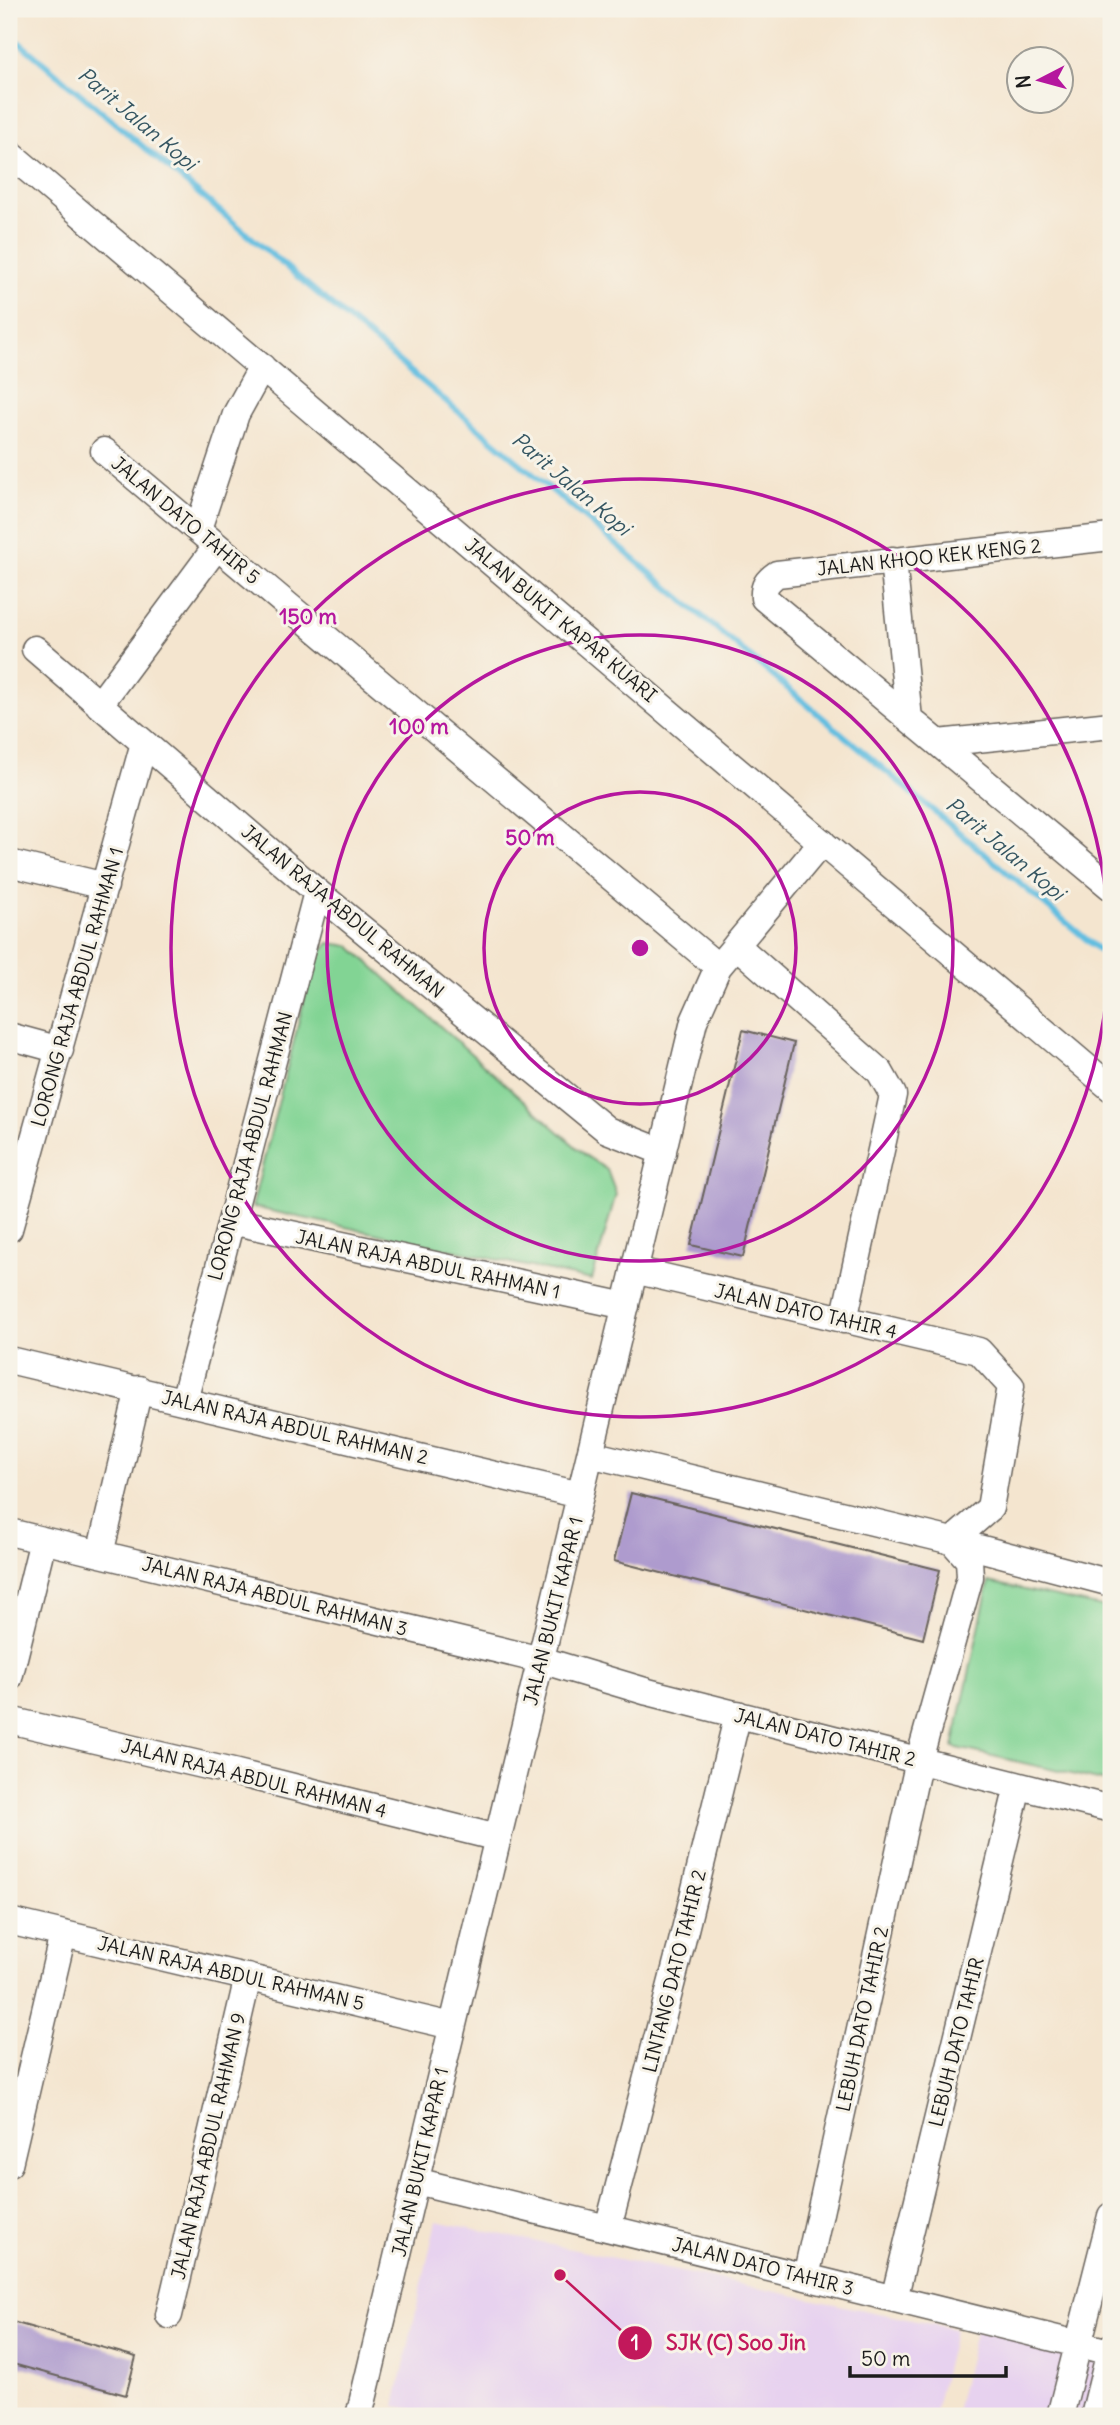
<svg xmlns="http://www.w3.org/2000/svg" width="1120" height="2425" viewBox="0 0 1120 2425" font-family="Delius,sans-serif">
  <style>
    .built { fill: #e7d2ef }
    .green { fill: #82d494; stroke: #4f7858; stroke-width: 2 }
    .lines { fill: none; stroke-linecap: round; stroke-linejoin: round }
    .stream { stroke: #62bee0; stroke-width: 6 }
    .building { fill: #ae9bce }
    .minor-casing { stroke: #68625b; stroke-width: 29 }
    .minor { stroke: #fff; stroke-width: 26 }
    .ring { fill: none; stroke: #b5179e; stroke-width: 3.5 }
    .labels { text-anchor: middle; stroke-width: 6; stroke-linejoin: round; paint-order: stroke }
    .street-label { font-size: 19px; fill: #1c1c1c; stroke: #f7f3e8 }
    .water-label { font-size: 21px; font-style: italic; fill: #345561; stroke: #f7f3e8 }
    .centre { fill: #b5179e; stroke: #f7f3e8; stroke-width: 3.5 }
    .ring-label { font-size: 21px; text-anchor: middle; font-weight: bold; fill: #b5179e; stroke: #f7f3e8; stroke-width: 6; stroke-linejoin: round; paint-order: stroke }
    .leader { fill: none; stroke: #c2185b; stroke-width: 2.5 }
    .callout-dot { fill: #c2185b; stroke: #f7f3e8; stroke-width: 2.5 }
    .mark-label { font-size: 21px; text-anchor: middle; font-weight: bold; fill: #fff }
    .callout-label { font-size: 21px; text-anchor: middle; font-weight: bold; fill: #c2185b; stroke: #f7f3e8; stroke-width: 6; stroke-linejoin: round; paint-order: stroke }
  </style>
  <rect width="100%" height="100%" fill="#f7f3e8"/>
  <filter id="ink" filterUnits="userSpaceOnUse"><feTurbulence type="fractalNoise" baseFrequency=".0143" numOctaves="2"/><feDisplacementMap in="SourceGraphic" scale="14" xChannelSelector="R" yChannelSelector="G"/><feConvolveMatrix kernelMatrix="1 2 1 2 8 2 1 2 1" color-interpolation-filters="sRGB"/></filter>
  <filter id="wash" filterUnits="userSpaceOnUse"><feTurbulence type="fractalNoise" baseFrequency=".00686" numOctaves="4" result="noise"/><feDisplacementMap in="SourceGraphic" scale="28" xChannelSelector="R" yChannelSelector="G"/><feGaussianBlur stdDeviation="1.57" result="paint"/><feColorMatrix in="noise" values="0 0 0 0 0 0 0 0 0 0 0 0 0 0 0 0 0 1.4 0 .05"/><feComposite in="paint" operator="in"/></filter>
  <g filter="url(#wash)">
    <rect width="100%" height="100%" fill="#f4e5cf"/>
    <path class="built" d="M436,2221L955,2329L934,2416H446L395,2406Z
      M976,2329L1111,2359V2416H955Z"/>
    <path class="green" d="M329,943L350,946L585,1155L607,1170L616,1194L592,1280L252,1207L315,957Z
      M989,1582L1111,1609V1783L953,1747Z"/>
    <g class="lines">
      <path class="stream" d="M9,34L1111,960"/>
    </g>
    <g id="blocks">
      <path class="building" d="M743,1030L794,1043L743,1257L691,1245Z
        M631,1493L940,1570L923,1639L614,1561Z
        M9,2321L136,2357L126,2395L9,2363Z"/>
    </g>
  </g>
  <g filter="url(#ink)">
    <use href="#blocks" fill-opacity="0" stroke="#68625b" stroke-width="2"/>
    <g class="lines">
      <g class="minor-casing">
        <path id="minor" d="M9,153L1111,1088
          M104,451L718,967
          M198,529L236,414L262,367
          M1111,537L777,574C767,581 763,586 764,598L1111,887
          M893,560L909,719
          M35,649L317,892L607,1130L663,1152
          M99,705L217,546
          M938,743L1111,725
          M9,863L105,886
          M736,945L880,1072L893,1095L844,1320
          M9,1036L60,1050
          M231,1221L626,1306
          M9,1229L144,743
          M634,1270L979,1351L1011,1386L990,1508L952,1541
          M9,1360L580,1495
          M184,1401L317,892
          M590,1454L952,1541L969,1560L970,1577L919,1760L806,2277
          M9,1532L541,1660L648,1692L1111,1809
          M952,1541L1111,1583
          M100,1554L139,1389
          M9,1678L43,1540
          M9,1720L233,1772L498,1838
          M9,1921L452,2026
          M9,2164L63,1934
          M416,2181L1110,2352
          M608,2228L680,1950L738,1714
          M894,2299L1018,1786
          M169,2315L248,1977
          M359,2416L694,1021L718,967L822,842
          M1060,2416L1111,2216
          M1094,2416L1111,2347"/>
      </g>
      <use href="#minor" class="minor"/>
    </g>
  </g>
  <g class="ring">
    <circle cx="640" cy="948" r="156"/>
    <circle cx="640" cy="948" r="313"/>
    <circle cx="640" cy="948" r="469"/>
  </g>
  <g class="labels">
    <g class="street-label">
      <text transform="translate(186 520) rotate(40)" y="7">JALAN DATO TAHIR 5</text>
      <text transform="translate(929 557) rotate(-6)" y="7">JALAN KHOO KEK KENG 2</text>
      <text transform="translate(561 620) rotate(40)" y="7">JALAN BUKIT KAPAR KUARI</text>
      <text transform="translate(343 911) rotate(40)" y="7">JALAN RAJA ABDUL RAHMAN</text>
      <text transform="translate(77 987) rotate(-74)" y="7">LORONG RAJA ABDUL RAHMAN 1</text>
      <text transform="translate(250 1146) rotate(-75)" y="7">LORONG RAJA ABDUL RAHMAN</text>
      <text transform="translate(428 1264) rotate(12)" y="7">JALAN RAJA ABDUL RAHMAN 1</text>
      <text transform="translate(806 1311) rotate(13)" y="7">JALAN DATO TAHIR 4</text>
      <text transform="translate(295 1427) rotate(13)" y="7">JALAN RAJA ABDUL RAHMAN 2</text>
      <text transform="translate(275 1596) rotate(14)" y="7">JALAN RAJA ABDUL RAHMAN 3</text>
      <text transform="translate(553 1611) rotate(-76)" y="7">JALAN BUKIT KAPAR 1</text>
      <text transform="translate(825 1737) rotate(14)" y="7">JALAN DATO TAHIR 2</text>
      <text transform="translate(254 1778) rotate(14)" y="7">JALAN RAJA ABDUL RAHMAN 4</text>
      <text transform="translate(674 1971) rotate(-76)" y="7">LINTANG DATO TAHIR 2</text>
      <text transform="translate(231 1973) rotate(13)" y="7">JALAN RAJA ABDUL RAHMAN 5</text>
      <text transform="translate(862 2019) rotate(-78)" y="7">LEBUH DATO TAHIR 2</text>
      <text transform="translate(956 2042) rotate(-76)" y="7">LEBUH DATO TAHIR</text>
      <text transform="translate(208 2146) rotate(-77)" y="7">JALAN RAJA ABDUL RAHMAN 9</text>
      <text transform="translate(420 2162) rotate(-77)" y="7">JALAN BUKIT KAPAR 1</text>
      <text transform="translate(763 2266) rotate(14)" y="7">JALAN DATO TAHIR 3</text>
    </g>
    <g class="water-label">
      <text transform="translate(137 119) rotate(40)" y="7">Parit Jalan Kopi</text>
      <text transform="translate(571 484) rotate(40)" y="7">Parit Jalan Kopi</text>
      <text transform="translate(1005 849) rotate(40)" y="7">Parit Jalan Kopi</text>
    </g>
  </g>
  <circle cx="640" cy="948" r="10" class="centre"/>
  <g class="ring-label">
    <text x="308" y="624">150 m</text>
    <text x="419" y="734">100 m</text>
    <text x="530" y="845">50 m</text>
  </g>
  <path class="leader" d="M560 2275L635 2343"/>
  <g class="callout-dot">
    <circle cx="560" cy="2275" r="7"/>
    <circle cx="635" cy="2343" r="18"/>
  </g>
  <g class="mark-label">
    <text x="635" y="2350">1</text>
  </g>
  <g class="callout-label">
    <text x="736" y="2350">SJK (C) Soo Jin</text>
  </g>
  <rect width="1120" height="2425" fill="none" stroke="#f7f3e8" stroke-width="35"/>
  <g transform="translate(1040 80) rotate(264)"><circle r="33" fill="#f7f3e8" stroke="#9f9d96" stroke-width="2"/>
  <path d="M0-5L12 26L0 18L-12 26Z" fill="#b5179e"/>
  <text y="-10" font-size="19" font-weight="bold" text-anchor="middle" fill="#1c1c1c">N</text>
  </g>
  <path d="M850 2366v10h156v-10" fill="none" stroke="#1c1c1c" stroke-width="3.5"/>
  <text x="861" y="2366" font-size="21" fill="#1c1c1c" stroke="#f7f3e8" stroke-width="5" paint-order="stroke">50 m</text>
</svg>
